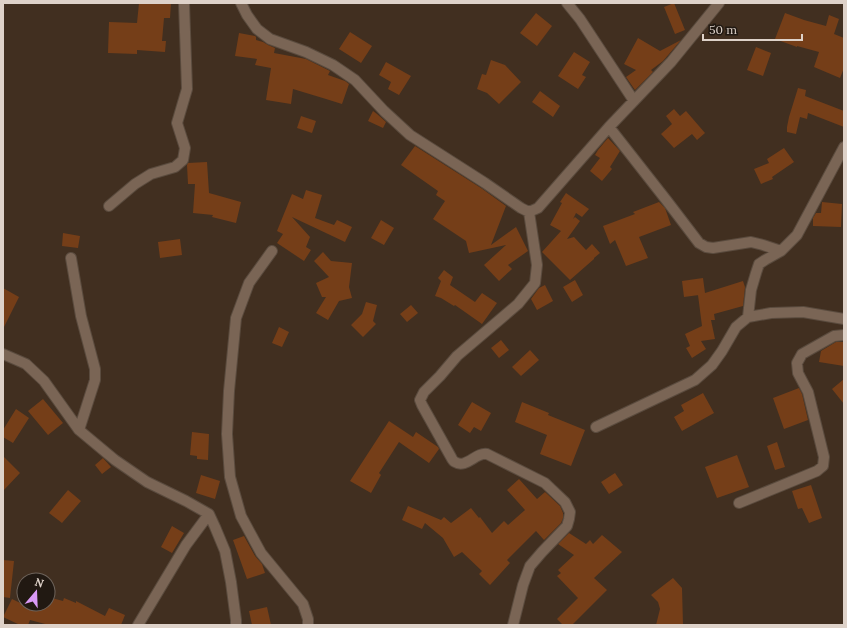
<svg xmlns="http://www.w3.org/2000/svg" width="847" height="628" viewBox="0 0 847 628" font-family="Lora,serif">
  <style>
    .building { fill: #753e18 }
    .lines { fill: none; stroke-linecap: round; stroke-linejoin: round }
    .minor-casing { stroke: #5a4b3e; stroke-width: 12 }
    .minor { stroke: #7a6555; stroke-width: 10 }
  </style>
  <rect width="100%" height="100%" fill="#412f20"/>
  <path class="building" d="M139,3H171L170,18H164L162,41H166L165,52L137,50V54L108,53L109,22L137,23Z
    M674,3L685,30L675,34L664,7Z
    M536,13L552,26L537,46L520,33Z
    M785,13L804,20L826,26L829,15L839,19L834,34L844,38V68L840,78L814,67L819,52L797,46V47L775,39Z
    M350,32L372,46L361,63L339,49Z
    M239,33L255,36L256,37V40L263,42L268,45L275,48L274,53L306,59L330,71L328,75L345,81L349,84L342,104L326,99L293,89L291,104L266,100L271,68L255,65L257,59L235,56Z
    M638,38L660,51L681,40L663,61L651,70L653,72L635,90L626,77L636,70L624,64Z
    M756,47L771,53L763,76L747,70Z
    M574,52L590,62L582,75L586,77L578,89L558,76Z
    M491,60L505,65L521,82L499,104L487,93L477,89L482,74L486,75Z
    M386,62L411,76L399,95L388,89L391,82L379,75Z
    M798,88L806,90L805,96L844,111V127L808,113L807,119L800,117L796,134L787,132V127L789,117Z
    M540,91L560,106L553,117L532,102Z
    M674,109L680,116L686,111L705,133L697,140L692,134L674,148L661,134L672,124L666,116Z
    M373,111L377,114L386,122L383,128L368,121Z
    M301,116L316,121L312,133L297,128Z
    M608,138L620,151L610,167L612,169L602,181L590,171L600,158L595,155L598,150Z
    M415,146L481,188L506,206L491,245L516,227L528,251L508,265L512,269L499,281L484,265L506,245L469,253L466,241L433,219L445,201L436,195L438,191L401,165Z
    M784,148L794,162L772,177L773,179L761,184L754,169L769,163L767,159Z
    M207,162L209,193L241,202L236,223L212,217L213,215L193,213L195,184H188L187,165L188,163Z
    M306,190L322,195L315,218L334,225L337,220L352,227L345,242L292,217L310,237L306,247L311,250L304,261L277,243L283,234L277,231L292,194L303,199Z
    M566,193L589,209L582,217L576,213L573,219L575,217L580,221L567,239L574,237L586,250L592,244L600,253L594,258V259L570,280L542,252L561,231L550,225L562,203L560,202Z
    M659,202L665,208L671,225L639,237L648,258L626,266L615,240L610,244L603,226L635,214L633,212Z
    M822,202L842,204L841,227L813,226V218L816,213H821Z
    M381,220L394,228L384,245L371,238Z
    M63,233L80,236L78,248L62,246Z
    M180,239L182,255L160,258L158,242Z
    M323,252L331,261L352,263L349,287L352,298L339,301L328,320L316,313L326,297H322L316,283L329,277L314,261Z
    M444,270L453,277L450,285L475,302L482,293L497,303L482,324L455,305L454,306L441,298L435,296L441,281L438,278Z
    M703,278L705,293L743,281L745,287L743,306L714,314L715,320H711L715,339L701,341L706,349L692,358L686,348L690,346L685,334L702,326L698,295H699L684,297L682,281Z
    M575,280L583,295L572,302L563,287Z
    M545,285L553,301L537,310L531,299L539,288Z
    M3,288L19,297L3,329Z
    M366,302L377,305L373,321L376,324L363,337L351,325L362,314Z
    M411,305L418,313L407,322L400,314Z
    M279,327L289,332L282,347L272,343Z
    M501,340L509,350L499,358L491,348Z
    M836,342H844V366L819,362L821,351Z
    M530,350L539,360L521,376L512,367Z
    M844,379V404L832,389Z
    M799,388L802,394L808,420L784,429L773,398Z
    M703,393L714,413L682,431L674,417L684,411L681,405Z
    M43,399L63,423L48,435L28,411Z
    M472,402L491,413L481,431L474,427L470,433L458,425Z
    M522,402L549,413L548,415L585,430L571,466L540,454L547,435L515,422Z
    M16,409L29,418L13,443L3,437V430Z
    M389,421L413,437L416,432L438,447L439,449L429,463L399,442L379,473L381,475L371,493L350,481Z
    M192,432L209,434L208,460L197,459V456L190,455Z
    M777,442L785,467L775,470L767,446Z
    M737,455L749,487L717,498L705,467Z
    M3,456L20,473L3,491Z
    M103,458L111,467L102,474L95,465Z
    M615,473L623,485L609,494L601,482Z
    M201,475L220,481L215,499L196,493Z
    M519,479L537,499L545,492L560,506L563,513V518L561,523L544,540L536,531L507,560L510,563L490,585L479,574L482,571L462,552L454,557L443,538L425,523L422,529L402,520L408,506L441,520L444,517L451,523L471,508L479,518L480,517L492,533L504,521L508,525L525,510L507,490Z
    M811,485L822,518L809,523L802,508L798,509L792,491Z
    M68,490L81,501L62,523L49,513Z
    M172,526L184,533L172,553L161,547Z
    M569,533L586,544L590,540L593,544L602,535L622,552L594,578L607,590L572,625H563L557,619L578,598L557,576L561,573L558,570L574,555L558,544Z
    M244,536L255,556L262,564L265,573L247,579L233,540Z
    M3,560L14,561L10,598L3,597Z
    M673,578L682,588L683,625H656L660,609L658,602L651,595Z
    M48,597L63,601L64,598L76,603V601L105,616L109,608L125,615L121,625H49L30,620L28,625H20L3,617L12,599L37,611L39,604H48Z
    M267,607L271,625H252L249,611Z"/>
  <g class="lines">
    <g class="minor-casing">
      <path id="minor" d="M241,3L247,15L257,29L270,39L306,52L333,65L355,80L384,111L410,135L485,183L521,208L529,212L538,208L609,127L671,62L719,3
        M567,3L580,19L634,101
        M609,127L667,201L699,243L706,247L713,248L751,242L763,245L781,251
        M109,206L135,184L151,174L175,167L183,160L185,148L177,123L187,89L184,3
        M272,251L249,283L236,318L229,391L227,434L230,477L241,516L261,553L303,604L308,619V625
        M71,258L81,316L95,369V380L79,430
        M748,317L751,290L756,273L759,264L765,260L781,251L797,235L844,147
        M3,354L26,364L44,381L79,430L115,460L147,482L186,501L209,514L215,527L225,551L231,582L236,620V625
        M596,427L695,380L712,365L722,351L736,327L748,317L771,313L803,312L844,319
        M739,503L817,471L823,466L824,457L808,392L798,373L797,363L802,354L834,336L844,335
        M138,625L186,545L209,514
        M513,625L523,585L530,566L542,552L567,526L569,519L570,512L565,502L545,483L487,454C476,452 466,469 455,462C453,461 452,459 451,457L422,405L420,400L424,392L440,376L457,356L518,304L535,283L537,265L529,212"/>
    </g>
    <use href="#minor" class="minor"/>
  </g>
  <rect width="847" height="628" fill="none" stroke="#ded2c9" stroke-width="8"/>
  <g transform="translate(36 592) rotate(19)"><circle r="19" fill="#211912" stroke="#6d635b"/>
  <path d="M0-3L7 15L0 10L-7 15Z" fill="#da9af6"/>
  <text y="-6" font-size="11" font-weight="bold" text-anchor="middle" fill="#ded2c9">N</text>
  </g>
  <path d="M703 34v6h99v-6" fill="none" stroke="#ded2c9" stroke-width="2"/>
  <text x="709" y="34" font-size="12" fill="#ded2c9" stroke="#211912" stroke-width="3" paint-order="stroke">50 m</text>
</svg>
